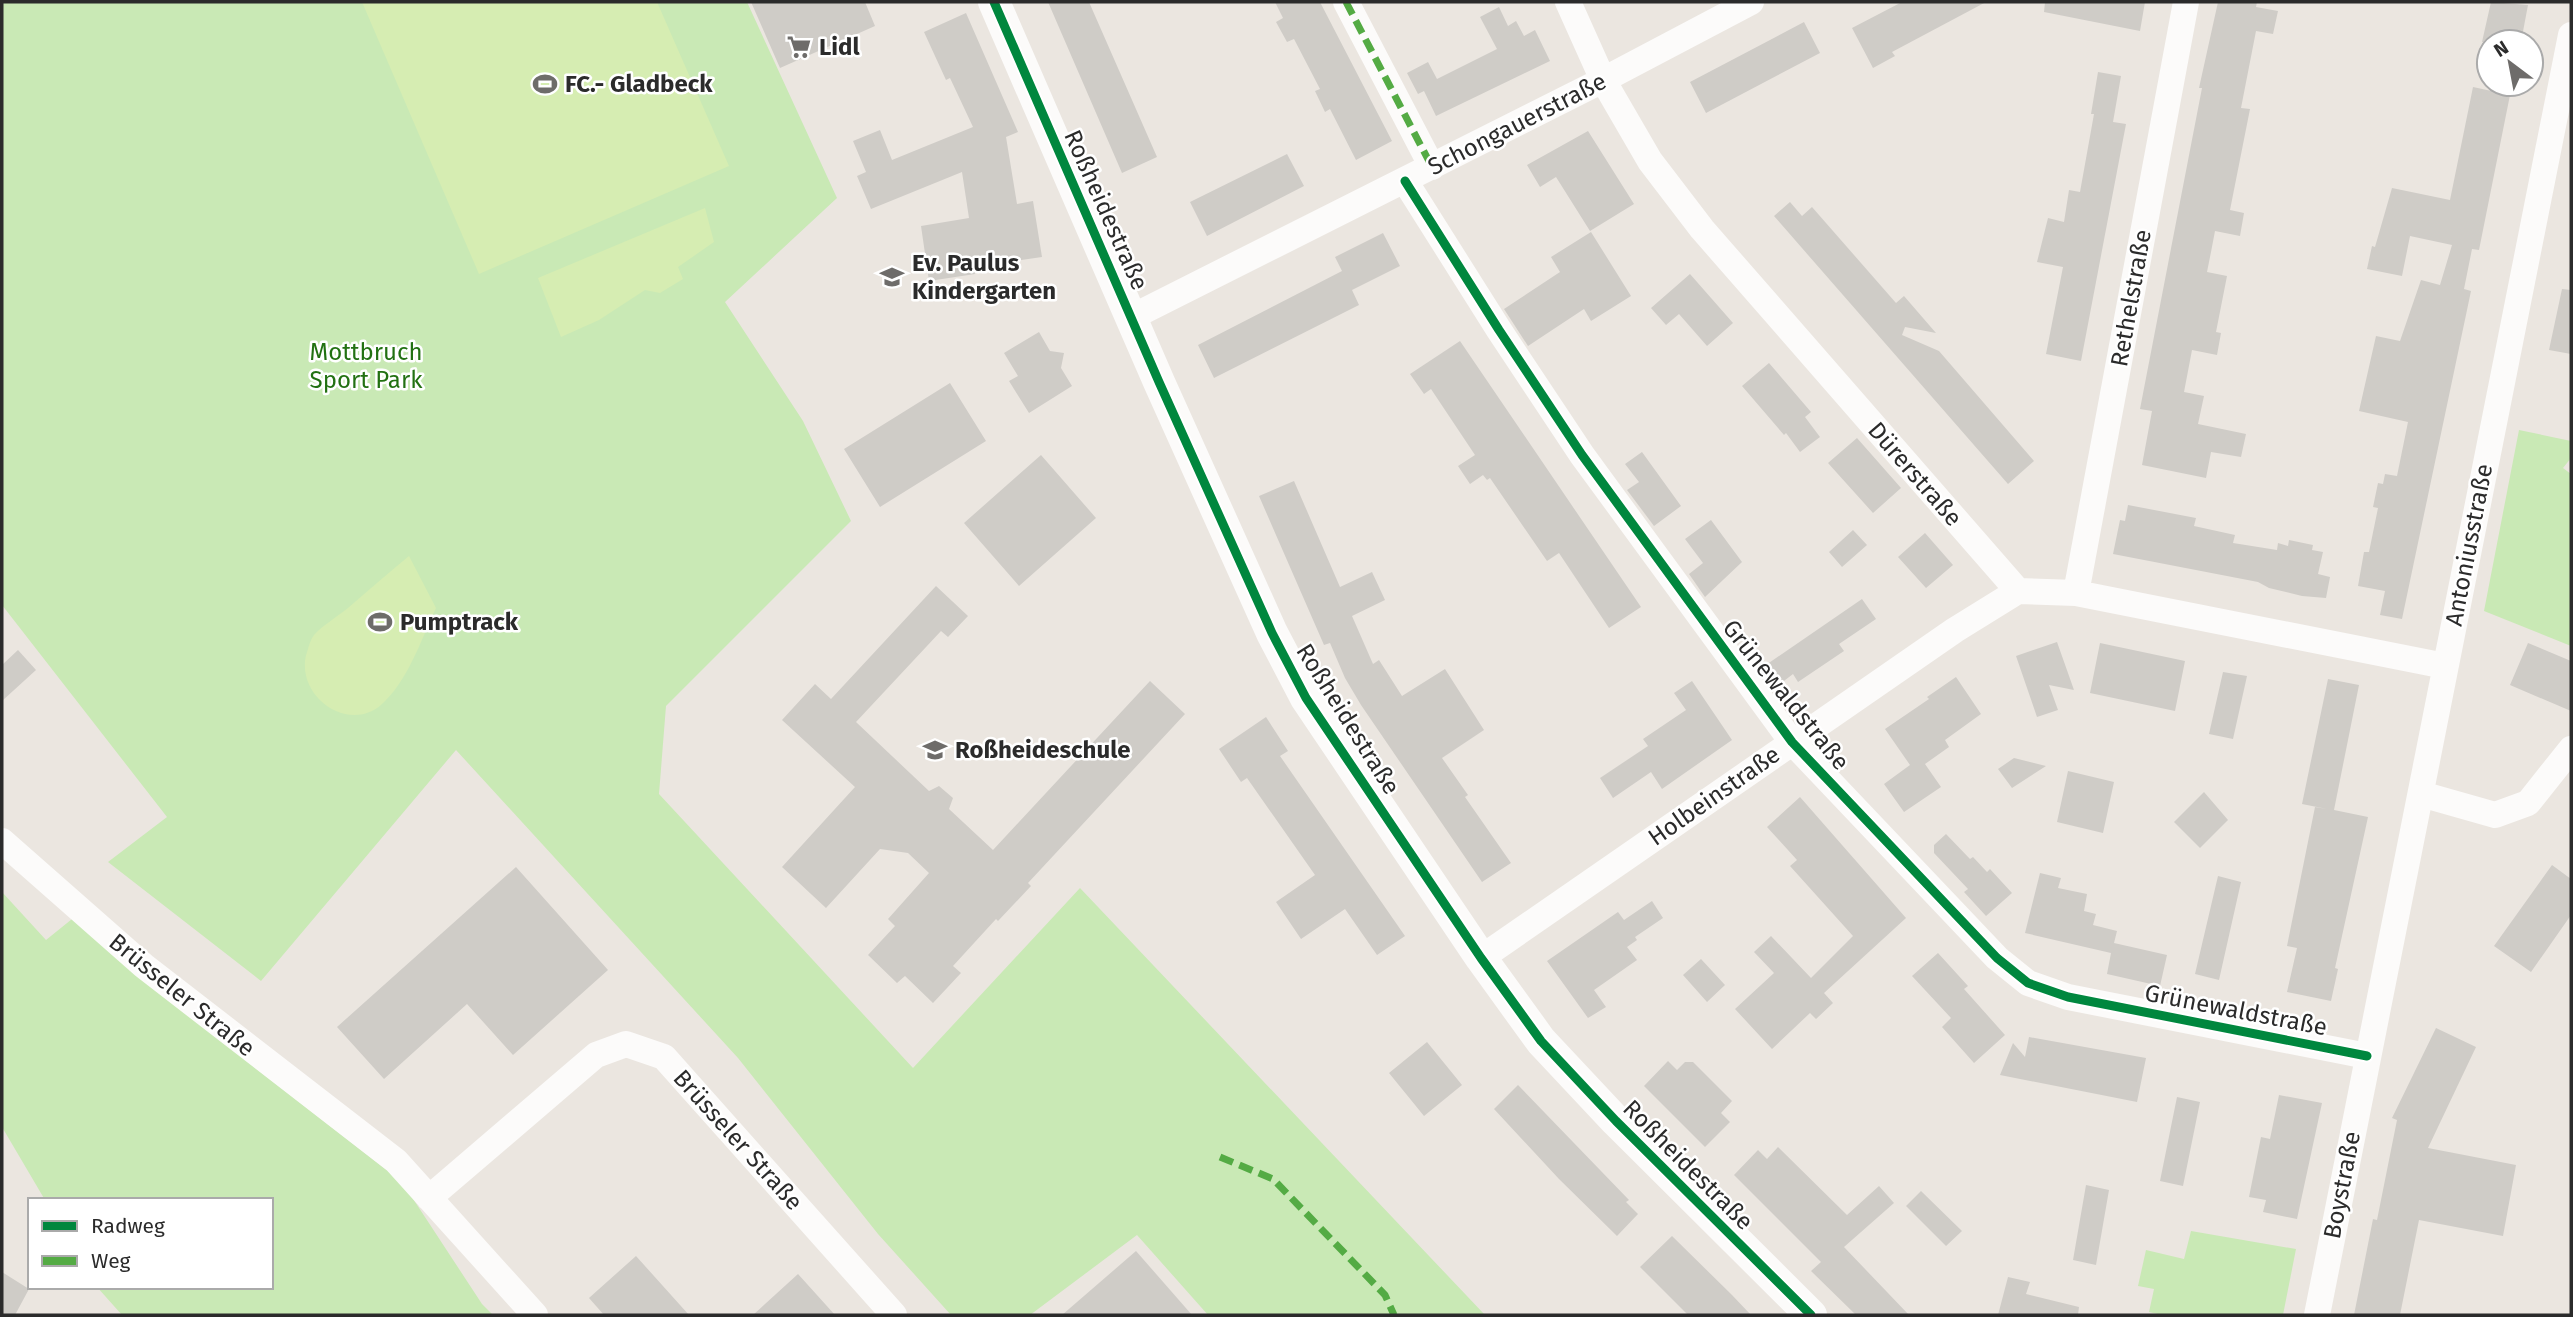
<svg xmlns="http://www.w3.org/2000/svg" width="2573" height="1317" viewBox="0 0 2573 1317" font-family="'Fira Sans',sans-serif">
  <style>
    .green { fill: #c9e9b5 }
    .pitch { fill: #d6edb2 }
    .building { fill: #cfccc7 }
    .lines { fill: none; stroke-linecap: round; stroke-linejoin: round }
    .minor { stroke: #fcfbfa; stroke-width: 26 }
    .tertiary { stroke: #fcfbfa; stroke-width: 32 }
    .quiet { stroke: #54ab44; stroke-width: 7; stroke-dasharray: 14 7; stroke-linecap: butt }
    .cycleway-casing { stroke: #fff; stroke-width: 13 }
    .cycleway { stroke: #00873e; stroke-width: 9 }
    .labels { text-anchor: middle; stroke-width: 5; stroke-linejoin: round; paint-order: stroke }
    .poi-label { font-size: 24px; font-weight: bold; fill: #2b2b2b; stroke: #fff; text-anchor: start }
    .street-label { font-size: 24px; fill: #2b2b2b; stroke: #fff }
    .park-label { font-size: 24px; fill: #227112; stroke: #fff }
  </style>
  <rect width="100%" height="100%" fill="#ebe6e0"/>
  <path class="green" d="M2,2H747L837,198L725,302L803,421L851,521L666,706L659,794L913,1068L1080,888L1485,1315H1208L1137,1235L1030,1315H951L878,1234L738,1058L456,750L261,981L108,862L167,817L2,605Z
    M2519,430L2571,441V458L2563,468L2571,474V646L2484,611Z
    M2,892L46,940L72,919L249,1063L402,1182L482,1304L493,1315H122L97,1287H271V1200H45L2,1127Z
    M2191,1231L2296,1249L2283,1315H2162L2149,1312L2154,1289L2138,1286L2146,1250L2184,1259Z"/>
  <path class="pitch" d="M362,2H657L729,166L479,274Z
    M705,208L714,242L678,267L683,279L660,293L645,290L599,320L561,337L538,278Z
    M409,556L436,608C421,640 408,681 381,705C346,735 291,692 308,649C309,645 311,639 314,635C323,625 337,617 348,608C368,591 388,573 409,556Z"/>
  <path class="building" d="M751,2H865L875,26L780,68Z
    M1048,2H1089L1157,157L1122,173Z
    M1275,2H1320L1392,141L1356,160L1330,109L1325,112L1315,91L1320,89L1294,39L1287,42L1276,22L1283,18Z
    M1902,2H1986L1892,52L1895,56L1873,68L1852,28Z
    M2045,2H2145L2140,31L2044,12Z
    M2218,2H2257L2256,7L2278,11L2273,34L2256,31L2241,108L2250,109L2230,210L2244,213L2240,236L2215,231L2211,252L2207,272L2227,276L2216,332L2221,333L2217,355L2192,350L2184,392L2204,396L2198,424L2246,434L2241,457L2211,452L2206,478L2142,465L2152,411L2140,409L2202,88H2199Z
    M2491,2L2528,5L2521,42H2482Z
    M1499,7L1508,26L1516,21L1524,36L1535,30L1550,61L1436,116L1424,91L1418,94L1407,73L1428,62L1437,79L1497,49L1480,17Z
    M966,13L1018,132L1006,137L1017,204L1033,201L1042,257L973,267L975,274L929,281L921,226L969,218L962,172L871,209L857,176L866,172L853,141L880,130L892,160L973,127L950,78L946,80L924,32Z
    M1804,22L1820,53L1706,113L1690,82Z
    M2098,72L2121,76L2113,122L2126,124L2081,361L2046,354L2063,267L2037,262L2048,218L2064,222L2069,190L2080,192L2094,114H2091Z
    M2473,87L2510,95L2479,250L2472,249L2464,289L2471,291L2402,619L2380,615L2385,591L2358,586L2364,552H2369L2378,508L2373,507L2378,483L2383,484L2385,474L2397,476L2408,422L2359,411L2376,336L2400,341L2421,280L2440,285L2452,245L2410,236L2402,276L2367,269L2372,246L2375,247L2392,188L2450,200Z
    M1588,131L1634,204L1590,231L1556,177L1540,187L1527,165Z
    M1287,154L1304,186L1207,236L1190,202Z
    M1790,202L1802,216L1812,207L1896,303L1904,296L1936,333L1905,327L1902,335L1939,351L2034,461L2008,484L1774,216Z
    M1591,232L1631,296L1591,321L1584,309L1528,346L1504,309L1560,272L1551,257Z
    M1383,233L1400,266L1352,290L1359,305L1214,378L1198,345L1342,271L1335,257Z
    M1690,274L1733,323L1707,346L1679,314L1666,325L1651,308Z
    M2562,289L2571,290V354L2549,350Z
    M1039,332L1050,351L1064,353L1061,368L1072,386L1029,413L1009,381L1018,376L1004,353Z
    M1460,341L1641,607L1609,628L1559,553L1547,561L1490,478L1487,480L1483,475L1470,484L1458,466L1475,455L1431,389L1424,394L1410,374Z
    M1769,363L1811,412L1805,417L1820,437L1800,452L1786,433L1784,435L1742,386Z
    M950,383L986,441L880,507L844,449Z
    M1857,438L1901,488L1873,513L1828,463Z
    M1642,452L1681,506L1654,526L1627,490L1639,482L1625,464Z
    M1041,455L1096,518L1019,586L964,523Z
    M1294,481L1340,587L1372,572L1385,600L1352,616L1373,664L1379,660L1402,696L1445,669L1484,730L1442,758L1468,795L1465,797L1511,863L1482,882L1361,705L1345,678L1330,643L1324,645L1259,496Z
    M2128,505L2196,518L2194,526L2235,535L2233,543L2277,550L2278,543L2288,546L2289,540L2313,545L2312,550L2323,552L2318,574L2330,577L2326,598L2302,596L2269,588L2258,582L2113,554L2120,520L2125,521Z
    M1711,520L1742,562L1705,597L1689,574L1703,563L1685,539Z
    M1853,530L1867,545L1842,567L1829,552Z
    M1925,533L1953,565L1926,588L1898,557Z
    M936,586L968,616L948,637L941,631L856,722L929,791L939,786L953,798L949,809L993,850L1150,681L1185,714L1028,883L1031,886L998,921L996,919L953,966L961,973L933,1003L905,976L897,983L868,955L895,926L888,919L929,873L908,853L880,849L826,908L782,867L855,787L782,720L815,684L831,699Z
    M1862,599L1876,619L1839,644L1844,651L1798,682L1793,674L1776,687L1763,667Z
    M2057,642L2074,690L2049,685L2058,710L2037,717L2016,656Z
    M2100,643L2185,661L2175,711L2090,693Z
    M2528,643L2571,661V711L2510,685Z
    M18,650L36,670L2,701V665Z
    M2223,672L2247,676L2233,739L2209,734Z
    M1956,677L1981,714L1945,740L1949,747L1925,764L1941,787L1904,812L1884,784L1910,765L1885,729L1929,699L1927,697Z
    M2328,679L2359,685L2334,810L2368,817L2335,968L2338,969L2331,1001L2287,992L2297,948L2287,946L2315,807L2327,809L2302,804Z
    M1692,681L1732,740L1662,789L1651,772L1613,798L1600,778L1648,746L1643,739L1686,710L1674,693Z
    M1266,717L1288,751L1280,756L1405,936L1377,955L1345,909L1301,939L1276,902L1315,875L1247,778L1241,782L1219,749Z
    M2014,758L2046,766L2012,788L1998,769Z
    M2068,771L2114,782L2103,833L2057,822Z
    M2204,792L2228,820L2200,848L2174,822Z
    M1800,797L1906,918L1824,993L1833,1003L1816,1019L1810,1013L1772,1049L1735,1009L1774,973L1754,952L1771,936L1811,978L1853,936L1790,866L1797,860L1767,827Z
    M1946,834L1970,859L1973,857L1987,872L1990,869L2012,893L1986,916L1964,892L1968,889L1934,853V845Z
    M2552,865L2571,879V915L2531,972L2494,946Z
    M516,867L608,970L513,1055L467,1004L384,1079L337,1027Z
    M2040,873L2061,878L2058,888L2087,894L2084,911L2096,914L2093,925L2117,931L2114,943L2167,955L2160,986L2107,974L2111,953L2025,933Z
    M2218,876L2241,882L2219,980L2195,974Z
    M1652,901L1663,918L1635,937L1637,940L1627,947L1637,960L1594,990L1606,1007L1588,1018L1547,961L1618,912L1624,920Z
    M1938,953L1968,986L1964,989L2005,1035L1974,1063L1942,1027L1951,1018L1912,976Z
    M1701,959L1725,985L1707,1002L1683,975Z
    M2436,1028L2476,1047L2428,1148L2516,1165L2503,1236L2419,1220L2400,1315H2354L2373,1219L2377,1220L2397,1120L2392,1118Z
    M2029,1037L2146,1058L2137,1102L2000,1075L2013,1043L2025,1057Z
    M1427,1042L1462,1085L1424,1116L1389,1073Z
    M1668,1061L1677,1070L1685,1062H1693L1732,1101L1721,1113L1730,1122L1705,1147L1644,1086Z
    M1518,1085L1629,1200L1626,1202L1638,1214L1617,1236L1559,1179L1494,1109Z
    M2279,1095L2322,1103L2297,1219L2263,1212L2266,1200L2249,1197L2261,1137L2270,1139Z
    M2177,1097L2200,1102L2183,1186L2160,1181Z
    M1778,1147L1847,1215L1879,1186L1894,1203L1844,1247L1909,1315H1856L1811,1271L1821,1262L1734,1175L1758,1150L1767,1159Z
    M2086,1185L2109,1190L2096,1265L2073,1260Z
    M1921,1191L1962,1231L1946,1246L1906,1206Z
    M1672,1236L1732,1295L1751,1315H1688L1640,1267Z
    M1136,1251L1192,1315H1062Z
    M636,1256L689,1315H604L589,1298Z
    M2,1272L29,1289L15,1315H2Z
    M798,1274L835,1315H753Z
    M2008,1277L2030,1282L2026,1294L2079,1307L2078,1315H1998Z"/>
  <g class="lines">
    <path class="minor" d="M1346,2L1432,167
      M1568,2L1603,80L1650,161L1702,229L2018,591L2076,593L2445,666
      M1405,181L1499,330L1582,455L1792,742L1997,958L2028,983L2068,997L2367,1056
      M1132,317L1603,80L1751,2
      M2076,593L2186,2
      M2421,794L2495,815L2528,803L2571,749
      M2,841L144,966L396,1161L535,1315
      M1481,958L1955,630L2018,591
      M429,1198L596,1055L626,1044L664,1057L894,1315
      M2317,1315L2571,35"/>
    <path class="tertiary" d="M994,2L1159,382L1272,633L1306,698L1481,958L1541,1041L1616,1121L1811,1315"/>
    <path class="quiet" d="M1346,2L1432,167
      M1220,1157L1273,1179L1385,1295L1394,1315"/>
    <g class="cycleway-casing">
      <path id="cycleway" d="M994,2L1159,382L1272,633L1306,698L1481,958L1541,1041L1616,1121L1811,1315
        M1405,181L1499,330L1582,455L1792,742L1997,958L2028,983L2068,997L2367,1056"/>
    </g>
    <use href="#cycleway" class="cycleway"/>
  </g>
  <defs>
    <g id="supermarket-bare" transform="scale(1.89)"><path d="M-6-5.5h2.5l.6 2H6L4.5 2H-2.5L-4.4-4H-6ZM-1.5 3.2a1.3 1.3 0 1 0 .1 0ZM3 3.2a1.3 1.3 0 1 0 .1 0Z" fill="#6e6c6a" stroke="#fff" stroke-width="2.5" paint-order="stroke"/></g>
    <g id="stadium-bare" transform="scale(1.89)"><path d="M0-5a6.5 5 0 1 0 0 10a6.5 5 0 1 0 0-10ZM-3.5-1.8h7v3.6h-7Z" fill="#6e6c6a" stroke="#fff" stroke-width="2.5" paint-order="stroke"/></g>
    <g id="school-bare" transform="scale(1.89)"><path d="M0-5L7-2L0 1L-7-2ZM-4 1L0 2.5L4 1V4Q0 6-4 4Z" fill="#6e6c6a" stroke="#fff" stroke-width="2.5" paint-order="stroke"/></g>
  </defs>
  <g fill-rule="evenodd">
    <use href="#supermarket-bare" x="799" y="47"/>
    <use href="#stadium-bare" x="545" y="84"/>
    <use href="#school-bare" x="892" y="277"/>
    <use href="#stadium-bare" x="380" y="622"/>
    <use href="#school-bare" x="935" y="750"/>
  </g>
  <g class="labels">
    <g class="poi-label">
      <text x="819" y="55">Lidl</text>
      <text x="565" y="92">FC.- Gladbeck</text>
      <text x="912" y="271">Ev. Paulus<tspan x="912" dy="28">Kindergarten</tspan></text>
      <text x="400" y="630">Pumptrack</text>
      <text x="955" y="758">Roßheideschule</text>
    </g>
    <g class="street-label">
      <text transform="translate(1517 124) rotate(-27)" y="8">Schongauerstraße</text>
      <text transform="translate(1106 210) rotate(66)" y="8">Roßheidestraße</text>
      <text transform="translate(2131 298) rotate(-80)" y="8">Rethelstraße</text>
      <text transform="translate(1915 474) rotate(49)" y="8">Dürerstraße</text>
      <text transform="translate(2469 545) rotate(-79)" y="8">Antoniusstraße</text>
      <text transform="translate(1786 695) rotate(51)" y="8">Grünewaldstraße</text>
      <text transform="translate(1348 719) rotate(58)" y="8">Roßheidestraße</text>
      <text transform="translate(1714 796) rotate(-35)" y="8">Holbeinstraße</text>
      <text transform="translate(182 995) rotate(39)" y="8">Brüsseler Straße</text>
      <text transform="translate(2236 1010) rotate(11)" y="8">Grünewaldstraße</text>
      <text transform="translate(738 1140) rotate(48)" y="8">Brüsseler Straße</text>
      <text transform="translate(1688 1165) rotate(45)" y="8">Roßheidestraße</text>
      <text transform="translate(2342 1185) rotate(-79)" y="8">Boystraße</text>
    </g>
    <g class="park-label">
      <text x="366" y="360">Mottbruch<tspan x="366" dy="28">Sport Park</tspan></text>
    </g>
  </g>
  <rect width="2573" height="1317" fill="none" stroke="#2b2b2b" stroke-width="7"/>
  <rect x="28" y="1198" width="245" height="91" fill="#ffffff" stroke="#aaaaaa" stroke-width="2"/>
  <rect x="42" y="1221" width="35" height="10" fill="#00873e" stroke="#aaaaaa" stroke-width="2"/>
  <text x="91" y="1233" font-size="21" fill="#2b2b2b">Radweg</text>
  <rect x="42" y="1256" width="35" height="10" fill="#54ab44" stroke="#aaaaaa" stroke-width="2"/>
  <text x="91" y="1268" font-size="21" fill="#2b2b2b">Weg</text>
  <g transform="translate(2510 63) rotate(328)"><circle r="33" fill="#ffffff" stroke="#aaaaaa" stroke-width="2"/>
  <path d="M0-5L12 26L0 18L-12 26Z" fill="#6e6c6a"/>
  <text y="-10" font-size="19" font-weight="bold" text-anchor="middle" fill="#2b2b2b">N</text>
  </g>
</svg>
